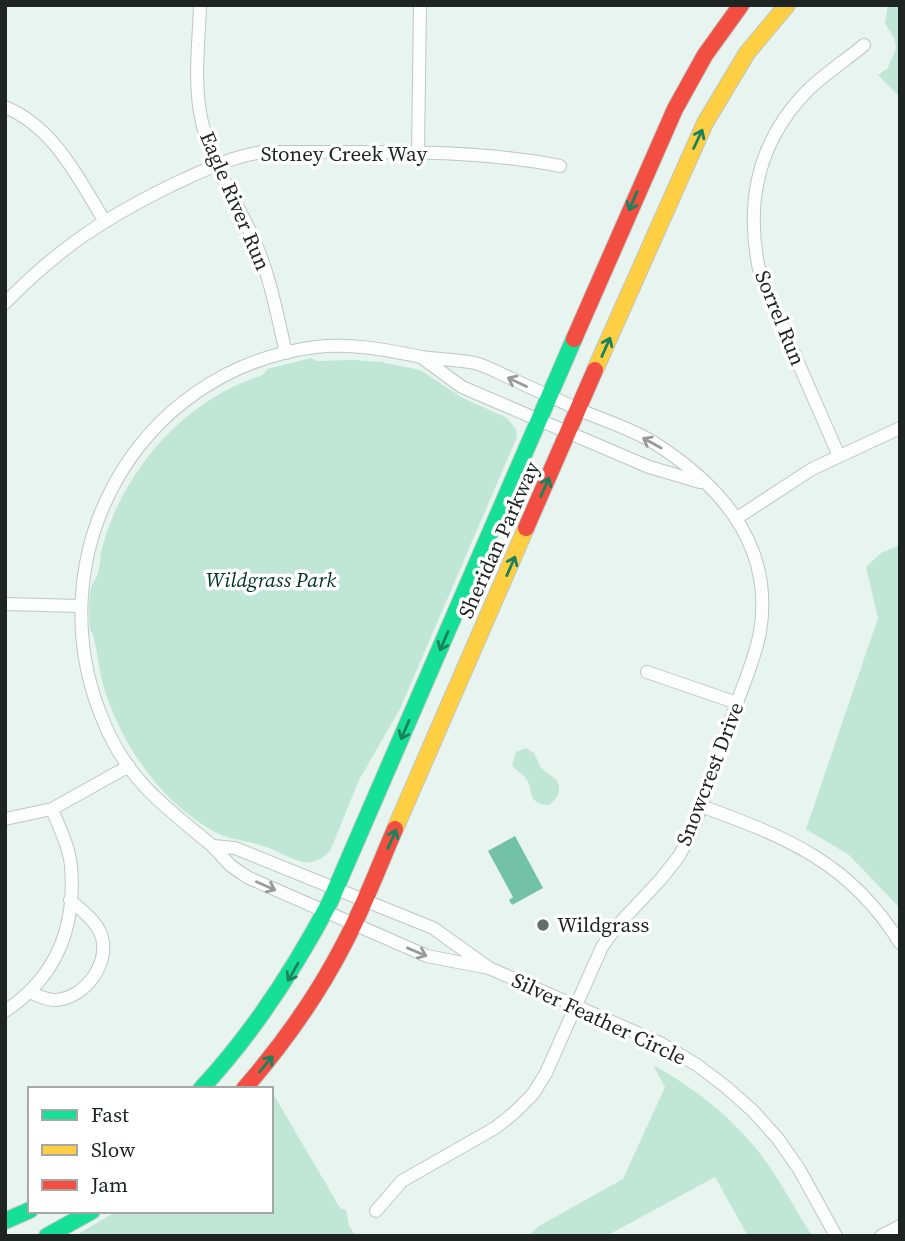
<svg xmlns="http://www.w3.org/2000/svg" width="905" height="1241" viewBox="0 0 905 1241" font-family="'Source Serif 4',serif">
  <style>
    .green { fill: #c0e6d7 }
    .water { fill: #73c1a7 }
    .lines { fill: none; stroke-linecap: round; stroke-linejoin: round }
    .street-casing { stroke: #bec7c3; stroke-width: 14 }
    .fast-casing { stroke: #bec7c3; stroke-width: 18 }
    .slow-casing { stroke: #bec7c3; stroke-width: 18 }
    .jam-casing { stroke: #bec7c3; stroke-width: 18 }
    .street { stroke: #fcfdfd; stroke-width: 12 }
    .fast { stroke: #16e098; stroke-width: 16 }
    .slow { stroke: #ffcf43; stroke-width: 16 }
    .jam { stroke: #f24e42; stroke-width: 16 }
    .oneway { stroke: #1a825c }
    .oneway2 { stroke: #989b9a }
    .poi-dot { fill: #646d69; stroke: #fff; stroke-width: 2.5 }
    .labels { text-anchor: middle; stroke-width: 7; stroke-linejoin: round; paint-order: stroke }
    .street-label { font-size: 21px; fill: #1d2421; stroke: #fff }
    .park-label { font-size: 21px; font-style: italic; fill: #033325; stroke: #fff }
    .poi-label { font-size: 21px; fill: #1d2421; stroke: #fff; text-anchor: start }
  </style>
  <rect width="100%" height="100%" fill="#e8f4ef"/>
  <path class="green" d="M888,5H900V97L878,75L888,68L896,48L895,40L885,23Z
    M311,358L316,361L354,360L381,362L420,370L463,398L507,418L516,429L517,437L400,709L359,780L330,851C307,875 289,854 263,846C247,840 228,840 213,831C160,801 120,743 103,685C99,670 98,654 94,639C94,635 91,632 90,629C89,622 89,592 91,587C92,583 95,581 96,578C100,570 100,560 101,552C104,540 108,528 113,516C141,451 195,396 263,375L267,369Z
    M900,545V905L898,906L849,855L806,829L878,618L866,567L881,553Z
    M526,748L534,753L541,768L557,780C562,791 558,798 549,805C525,804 535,789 525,777C521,773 516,770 512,766L516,752Z
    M653,1065C697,1089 738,1122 767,1163C783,1186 797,1212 812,1236H748L715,1177L606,1236H528L539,1226L623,1179L665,1087Z
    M271,1090L340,1208L346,1210L349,1226L356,1236H75L117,1211H271Z"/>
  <path class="water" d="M515,836L543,888L512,905L509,900L513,897L488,851Z"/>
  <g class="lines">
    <g class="street-casing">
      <path id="street" d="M200,5C199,40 194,77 200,112C207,157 236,199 254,240C270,275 277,315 286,353
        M5,107C54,127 78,178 104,220
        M418,153L420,5
        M5,303C59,248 103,219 172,185C202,171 230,157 263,152C361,153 464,147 560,166
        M421,357L462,387L649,467L700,482
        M839,456L761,278C744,207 756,142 809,89C826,73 846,60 864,45
        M737,518L812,469L900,428
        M5,604L80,606
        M647,672L737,703
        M701,806C786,837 850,862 900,943
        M5,819L52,809L129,766
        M213,846L235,848L433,928L489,968L660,1043L697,1065L726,1087L753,1111L778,1139L799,1169L836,1236
        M29,992C37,995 46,1000 55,1000C85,999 113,961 100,932C94,919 80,909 70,900
        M5,1011C57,977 76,926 71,866C69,846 59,827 52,809
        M376,1211L402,1181L495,1128L514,1113L533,1094L546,1073L602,947L616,927L661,879L679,856L691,834C706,793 720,752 734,711C743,685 755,659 760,632C774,547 723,487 656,444C633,429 605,421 580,410C556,399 533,389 510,378C499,373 487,366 475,363C458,359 440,360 422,357C386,350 353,343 316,347C135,370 32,559 105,725C129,781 164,806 209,843C217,850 223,858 230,865C236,870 243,874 249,878L427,956L489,968
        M881,1236L900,1226"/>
    </g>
    <g class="fast-casing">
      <path id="fast" d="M201,1089C254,1032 294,970 330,902L574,339
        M5,1221L30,1210
        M47,1236L92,1211"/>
    </g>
    <g class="slow-casing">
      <path id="slow" d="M595,370L705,123L747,53L787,5
        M395,829L526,528"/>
    </g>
    <g class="jam-casing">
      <path id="jam" d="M574,339L675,109L705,55L741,5
        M526,528L595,370
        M244,1089C283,1044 318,995 345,942C364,906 379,866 395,829"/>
    </g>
    <use href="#street" class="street"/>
    <use href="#fast" class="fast"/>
    <use href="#slow" class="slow"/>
    <use href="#jam" class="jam"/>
  </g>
  <defs><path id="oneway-shaft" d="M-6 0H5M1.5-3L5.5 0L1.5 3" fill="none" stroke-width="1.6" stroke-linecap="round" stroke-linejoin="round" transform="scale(1.75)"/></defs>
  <g class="oneway">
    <use href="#oneway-shaft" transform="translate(698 139) rotate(-65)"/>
    <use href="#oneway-shaft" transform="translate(633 201) rotate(113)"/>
    <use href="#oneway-shaft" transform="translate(606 347) rotate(-66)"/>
    <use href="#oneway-shaft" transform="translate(545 487) rotate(-66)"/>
    <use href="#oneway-shaft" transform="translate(511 566) rotate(-66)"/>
    <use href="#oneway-shaft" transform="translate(444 641) rotate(113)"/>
    <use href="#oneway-shaft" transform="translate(405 730) rotate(113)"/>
    <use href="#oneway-shaft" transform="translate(392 839) rotate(-66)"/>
    <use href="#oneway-shaft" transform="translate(293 972) rotate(120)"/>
    <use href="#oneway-shaft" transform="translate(266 1064) rotate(-50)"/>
  </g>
  <g class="oneway2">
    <use href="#oneway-shaft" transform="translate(517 382) rotate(-155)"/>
    <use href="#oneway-shaft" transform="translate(652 443) rotate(-151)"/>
    <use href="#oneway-shaft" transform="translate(266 886) rotate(24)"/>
    <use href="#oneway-shaft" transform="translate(417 952) rotate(23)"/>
  </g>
  <circle class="poi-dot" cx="543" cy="925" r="7"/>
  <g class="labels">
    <g class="street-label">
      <text x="344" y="161">Stoney Creek Way</text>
      <text transform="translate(235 201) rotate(67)" y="7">Eagle River Run</text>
      <text transform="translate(780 318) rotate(68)" y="7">Sorrel Run</text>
      <text transform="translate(499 540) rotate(-66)" y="7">Sheridan Parkway</text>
      <text transform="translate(710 774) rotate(-69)" y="7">Snowcrest Drive</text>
      <text transform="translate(599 1019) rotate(25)" y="7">Silver Feather Circle</text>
    </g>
    <g class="park-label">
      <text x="271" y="587">Wildgrass Park</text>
    </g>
    <g class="poi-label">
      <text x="557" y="932">Wildgrass</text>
    </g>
  </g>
  <rect width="905" height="1241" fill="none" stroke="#1d2421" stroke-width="14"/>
  <rect x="28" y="1087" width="245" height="126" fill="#ffffff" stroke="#a5a7a6" stroke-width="2"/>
  <rect x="42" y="1110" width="35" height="10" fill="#16e098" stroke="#a5a7a6" stroke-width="2"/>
  <text x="91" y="1122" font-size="21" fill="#1d2421">Fast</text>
  <rect x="42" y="1145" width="35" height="10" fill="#ffcf43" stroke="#a5a7a6" stroke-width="2"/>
  <text x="91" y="1157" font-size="21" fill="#1d2421">Slow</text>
  <rect x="42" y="1180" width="35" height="10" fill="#f24e42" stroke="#a5a7a6" stroke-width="2"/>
  <text x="91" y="1192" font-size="21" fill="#1d2421">Jam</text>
</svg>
